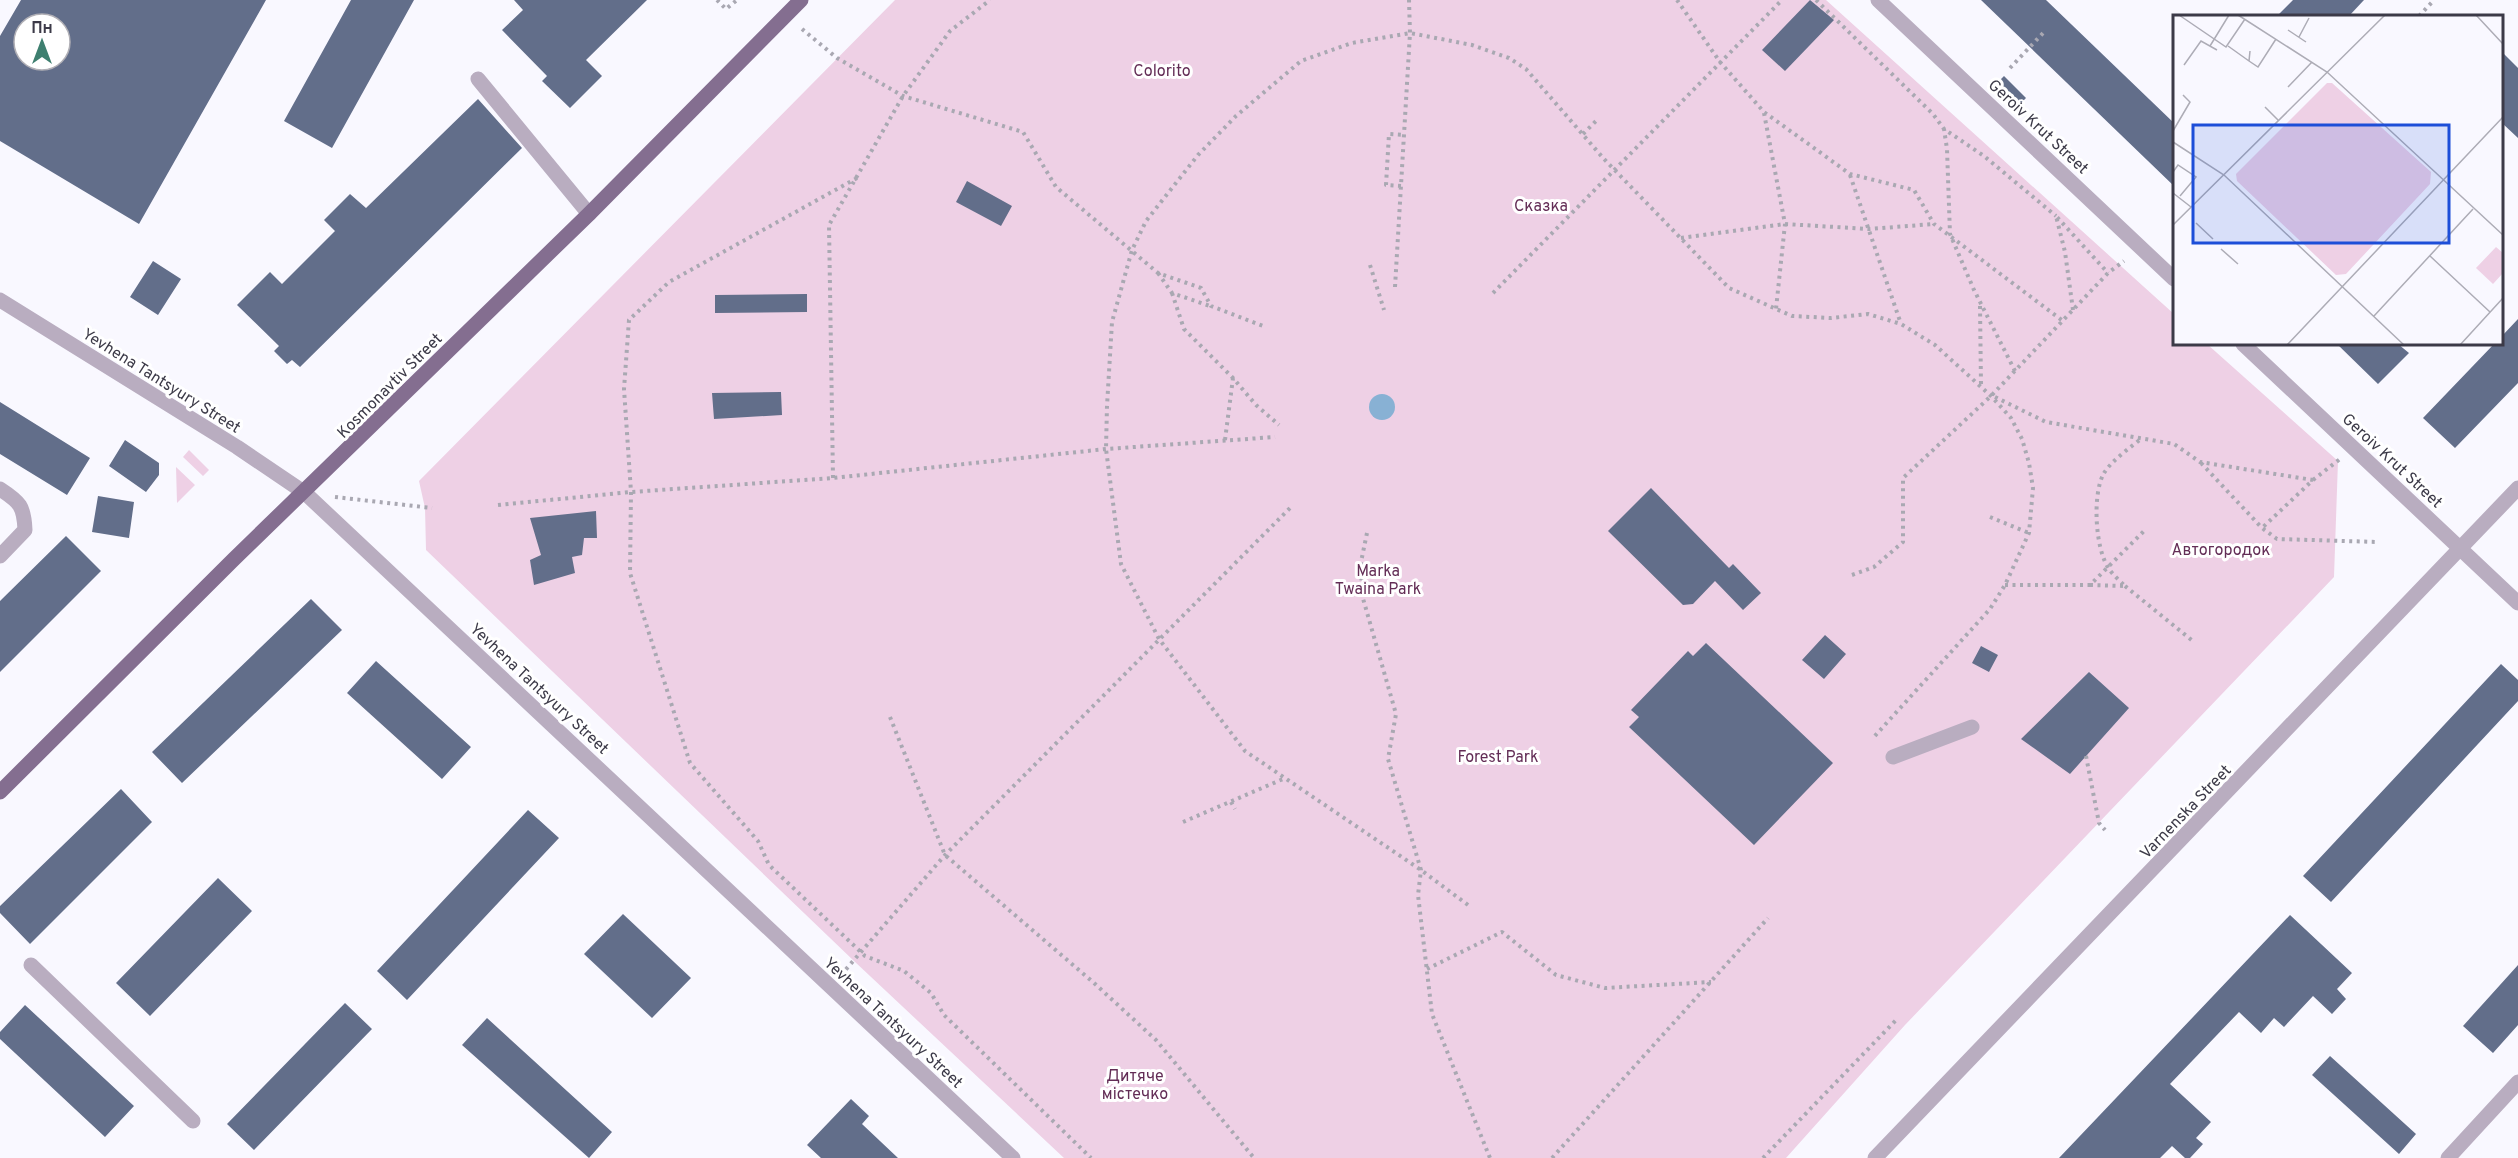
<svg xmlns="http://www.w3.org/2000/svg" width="2518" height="1158" viewBox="0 0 2518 1158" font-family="Overpass,sans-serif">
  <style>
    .green { fill: #eed0e5 }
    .water { fill: #88b1d4 }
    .building { fill: #626e8a; fill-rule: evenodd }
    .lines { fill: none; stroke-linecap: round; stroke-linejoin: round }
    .path { stroke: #a9a8b2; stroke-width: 4; stroke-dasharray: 3 4.5; stroke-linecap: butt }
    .minor { stroke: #b9adc0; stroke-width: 15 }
    .major { stroke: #846e90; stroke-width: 15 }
    .labels { text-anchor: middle; stroke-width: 6; stroke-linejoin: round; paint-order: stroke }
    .park-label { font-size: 16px; fill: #632d56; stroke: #fff }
    .street-label { font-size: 16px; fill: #3c3a48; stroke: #fff }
    .inset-road { fill: none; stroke: #adacb6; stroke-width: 1.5 }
    .view { fill: #1d4ed8; fill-opacity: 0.15; stroke: #1d4ed8; stroke-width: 3 }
    .inset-edge { fill: none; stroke: #3c3a48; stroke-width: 3 }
  </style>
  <rect width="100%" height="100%" fill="#f9f8ff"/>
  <path class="green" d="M895,0H1826L2174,314V344H2207L2338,461L2334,577L1905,1025L1786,1158H1064L854,961L426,550L425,508L419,481Z
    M189,450L209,470L203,476L183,457Z
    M176,467L195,485L177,503Z"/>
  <path class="water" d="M1369 407a13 13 0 1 1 26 0a13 13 0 1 1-26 0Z"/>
  <path class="building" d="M21,0H266L139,224L0,141V36ZM24,24H60V60H24Z
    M351,0H414L332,148L284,121Z
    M514,0H647L586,60L602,76L570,108L542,81L547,76L502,30L523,10Z
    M1810,0L1834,20L1785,71L1762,50Z
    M1981,0H2046L2175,124V187Z
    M2293,0H2364L2349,16H2277Z
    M2502,52L2518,68V138L2502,123Z
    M2004,76L2026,98L2014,110L1992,88Z
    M478,99L522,148L300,367L292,360L287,364L274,351L279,346L237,305L270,272L282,284L335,231L324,220L350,194L366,208Z
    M967,181L1012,206L1001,226L956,202Z
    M153,261L181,279L158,315L130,297Z
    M807,294V312L715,313V295Z
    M2518,319V383L2455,448L2423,418L2494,344H2502V336Z
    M2337,344H2398L2409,353L2378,384Z
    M781,392L782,415L714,419L712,393Z
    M0,402L90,458L67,495L0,454Z
    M125,440L159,463V475L146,492L109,466Z
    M1651,488L1729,568L1733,564L1761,593L1743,610L1715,581L1693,604L1683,605L1608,531Z
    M98,496L134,502L129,538L92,532Z
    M596,511L597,538H584L582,555L572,557L575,573L534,585L530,560L541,555L530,518Z
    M66,536L101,571L0,672V601Z
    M311,599L342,630L182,783L152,752Z
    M1825,635L1846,654L1824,679L1802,660Z
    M1706,643L1833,763L1754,845L1629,727L1639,717L1631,710L1688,651L1693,656Z
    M1981,646L1998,655L1989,672L1972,663Z
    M376,661L471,747L442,779L347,693Z
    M2501,664L2518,680V701L2331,902L2303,876Z
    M2089,672L2129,708L2070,774L2021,739Z
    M121,789L152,822L30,944L0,913V906Z
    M528,810L559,838L407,1000L377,971Z
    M218,878L252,911L150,1016L116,983Z
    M623,914L691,978L652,1018L584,954Z
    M2290,915L2352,973L2337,989L2346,999L2332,1014L2313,996L2284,1027L2274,1018L2261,1033L2239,1012L2170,1084L2211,1122L2196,1138L2203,1144L2190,1158H2185L2172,1146L2160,1158H2059Z
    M2518,965V1025L2493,1053L2463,1026Z
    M345,1003L372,1029L254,1150L227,1124Z
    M25,1005L134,1106L105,1137L0,1039V1032Z
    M487,1018L612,1132L589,1158L462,1045Z
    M2330,1056L2416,1134L2399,1154L2312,1075Z
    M851,1099L869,1116L862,1124L898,1158H821L807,1145Z"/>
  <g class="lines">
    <path class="path" d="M717,0L726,9L737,0
      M1677,0L1720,62L1764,112L1850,174L1914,190L1934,224L2063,321
      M1816,0L1933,114L1944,129
      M2419,16L2434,0
      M802,29L837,58L903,96L1023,132L1056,187L1158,273L1201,288L1211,306L1263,326
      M2010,68L2044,32
      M1764,113L1785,224L1776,309
      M1583,134L1598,119
      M1850,175L1901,324
      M857,178L669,282L629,320L624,389L631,492L630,573L690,763L758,841L769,865L865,956L904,971L931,993L944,1015L1091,1158
      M1401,186L1386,185L1389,134L1404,135
      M1681,238L1785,224L1869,229L1934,224
      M1370,265L1384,310
      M1158,273L1172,293L1210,306
      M1395,287L1410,33L1409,0
      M1172,293L1184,329L1233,378L1256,405L1279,425
      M1493,293L1782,0
      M1980,306L1981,385
      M2073,310L2065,252L2056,216L2108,273
      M2015,371L1974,290L1950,234L1947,149L1944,129L1984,156L2056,216
      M1995,397L2046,422L2174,444L2200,462L2313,480L2262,528
      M1225,440L1233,378
      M2201,463L2262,528L2277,539L2378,542
      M833,478L829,225L903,96L950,31L990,0
      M2313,480L2340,459
      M335,497L432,508
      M498,505L631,492L833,478L1106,449L1275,437
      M1990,517L2029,533
      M1367,533L1361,562L1362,595L1396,714L1388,759L1421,870L1418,895L1432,1014L1490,1158
      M1852,575L1874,567L1903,542V478L1991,396L2108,273L2124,261
      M2005,585H2090L2145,530
      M2090,585L2125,586C2120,581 2113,575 2109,569C2095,549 2092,494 2104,473C2113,459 2130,448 2142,438
      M2125,586L2194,642
      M890,717L945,855L1094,983L1156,1040L1254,1158
      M2086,756L2099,823L2105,830
      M1231,802L1235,809
      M1183,822L1283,779
      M1468,905L1421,870L1245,751L1159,639L1121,564L1106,449L1107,406L1112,322L1132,250L1146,221L1198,155L1236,116L1301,61L1352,43L1410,33L1472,45L1509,58L1526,69L1604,159L1729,288L1792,316L1831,318L1868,314L1901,324L1935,345L1991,396L2011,418L2022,439L2029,463L2033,488L2029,533L2005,585L1990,609L1873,738
      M1427,969L1502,932L1556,975L1605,988L1711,982
      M841,975L945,855L1293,505
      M1552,1158L1768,918
      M1763,1158L1898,1018"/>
    <path class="minor" d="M1878,0L2174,279
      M478,79L589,214
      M0,300L237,447L305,493L1013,1158
      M2243,344L2518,603
      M0,489C20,502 24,506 25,530L0,556
      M1893,757L1972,727
      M31,965L193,1121
      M1875,1158L2518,488
      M2448,1158L2518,1082"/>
    <path class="major" d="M0,792L234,559L589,214L801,0"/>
  </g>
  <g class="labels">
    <g class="park-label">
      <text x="1162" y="76">Colorito</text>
      <text x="1541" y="211">Сказка</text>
      <text x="2221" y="555">Автогородок</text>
      <text x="1378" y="576">Marka<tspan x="1378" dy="18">Twaina Park</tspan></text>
      <text x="1498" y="762">Forest Park</text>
      <text x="1135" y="1081">Дитяче<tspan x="1135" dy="18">містечко</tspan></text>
    </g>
    <g class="street-label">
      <text transform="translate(2039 126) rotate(43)" y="6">Geroiv Krut Street</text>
      <text transform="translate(162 380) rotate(32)" y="6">Yevhena Tantsyury Street</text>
      <text transform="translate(389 385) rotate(-45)" y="6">Kosmonavtiv Street</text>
      <text transform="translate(2393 460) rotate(43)" y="6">Geroiv Krut Street</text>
      <text transform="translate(540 688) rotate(43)" y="6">Yevhena Tantsyury Street</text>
      <text transform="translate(2185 811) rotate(-46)" y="6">Varnenska Street</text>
      <text transform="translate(894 1022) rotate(43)" y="6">Yevhena Tantsyury Street</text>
    </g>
  </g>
  <g transform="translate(2173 15)">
    <rect width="330" height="330" fill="#f9f8ff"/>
    <path d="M154,68H159L258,157L257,169L173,259L163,260L64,166L63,159ZM323,232L330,238V258L320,269L303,253Z" fill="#eed0e5"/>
    <path class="inset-road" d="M6,0L53,32L72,4M65,0L154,57L330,220M303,0L330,29M115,15L133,27M126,22L136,3M37,31L56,0M55,31L76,46M77,36L76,46L85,52L103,24M11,50L28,26L44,35M115,72L139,47M92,92L106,106M0,116L17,87L10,80M0,127L51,160L231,330M0,157L5,150L23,162L7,181M0,178L18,192M23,208L40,224M0,210L212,0M48,234L65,249M257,241L317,297M201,301L300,194M114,330L330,102M287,330L330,283"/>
    <path class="view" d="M20,110H276V228H20Z"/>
    <rect width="330" height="330" class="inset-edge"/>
  </g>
  <g transform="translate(42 42)"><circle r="28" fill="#ffffff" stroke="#b1b0b6" stroke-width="1.5"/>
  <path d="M0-4.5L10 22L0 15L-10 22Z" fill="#3e7f6f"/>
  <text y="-9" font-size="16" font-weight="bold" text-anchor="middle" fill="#3c3a48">Пн</text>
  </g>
</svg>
